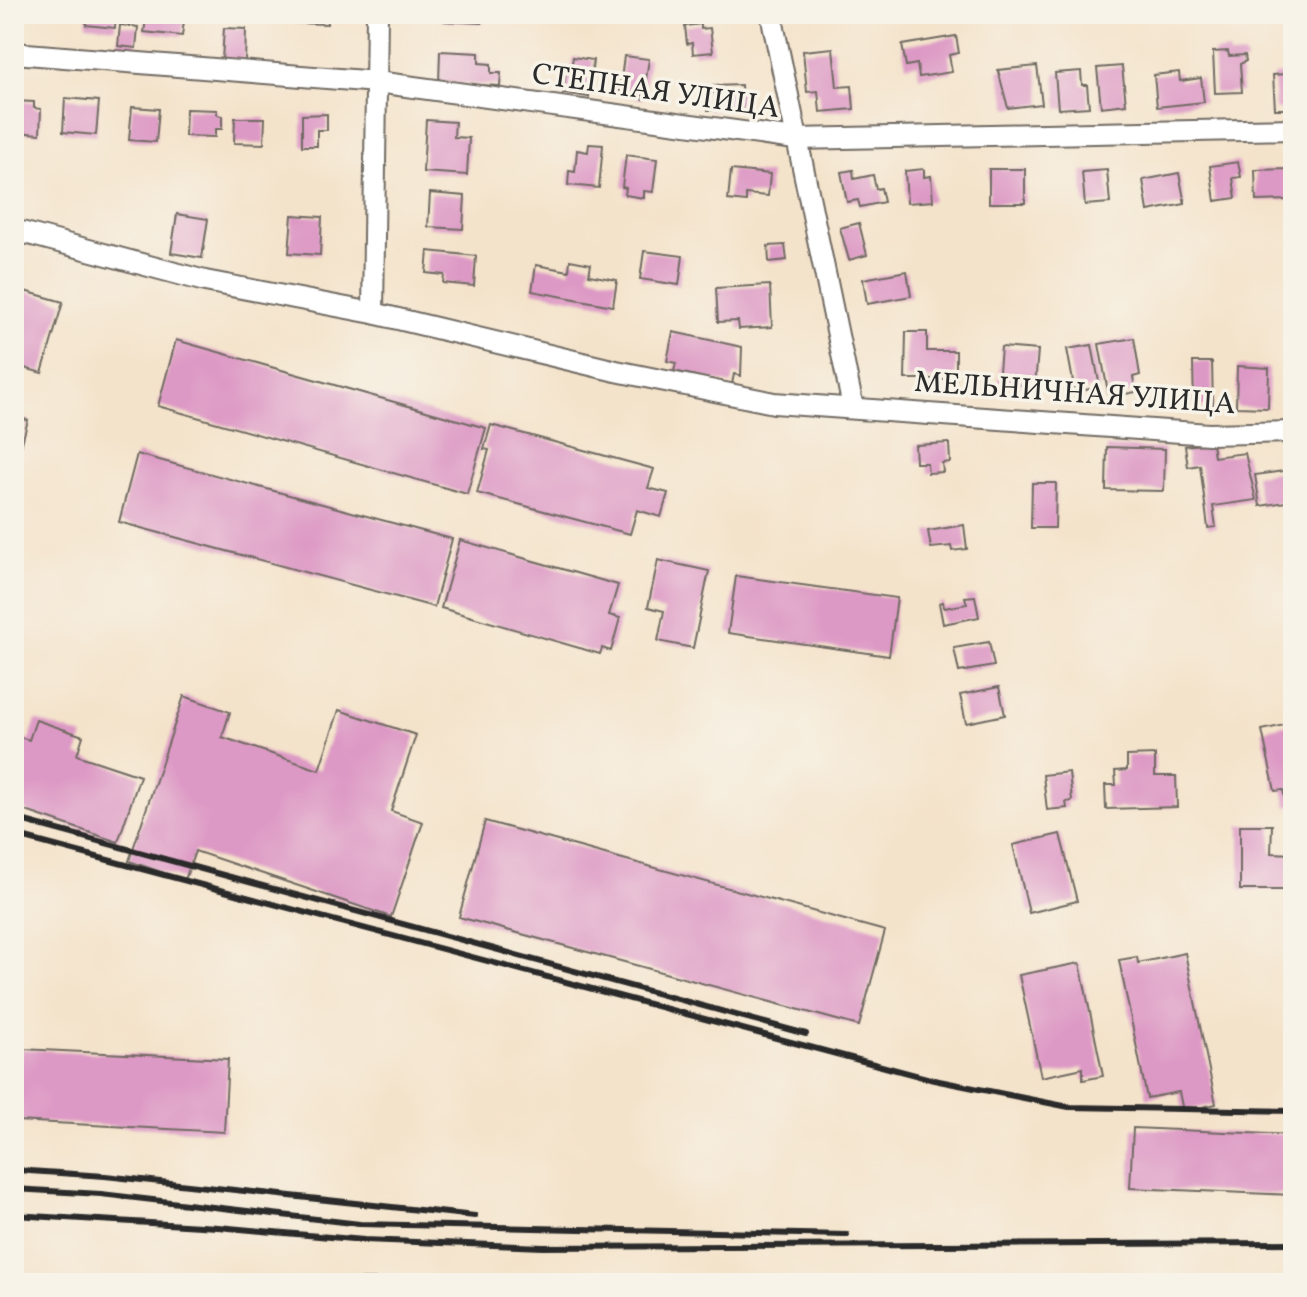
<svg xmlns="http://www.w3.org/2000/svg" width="1307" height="1297" viewBox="0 0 1307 1297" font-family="Vollkorn,serif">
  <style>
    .building { fill: #dd99c5 }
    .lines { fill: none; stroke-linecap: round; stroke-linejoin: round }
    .minor-casing { stroke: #716b63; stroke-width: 24 }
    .minor { stroke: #fff; stroke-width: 20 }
    .rail { stroke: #2b2b2b; stroke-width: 6 }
    .labels { text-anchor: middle; stroke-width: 7; stroke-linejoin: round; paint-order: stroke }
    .street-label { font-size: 30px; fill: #2b2b2b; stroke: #f7f3e8 }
  </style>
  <rect width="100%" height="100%" fill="#f7f3e8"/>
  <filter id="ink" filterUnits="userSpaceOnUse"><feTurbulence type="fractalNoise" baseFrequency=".0125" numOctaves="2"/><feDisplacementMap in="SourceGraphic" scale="16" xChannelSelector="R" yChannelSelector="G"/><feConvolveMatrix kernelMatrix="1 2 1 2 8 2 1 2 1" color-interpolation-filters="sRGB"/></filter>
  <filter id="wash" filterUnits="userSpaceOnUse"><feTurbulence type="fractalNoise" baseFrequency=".006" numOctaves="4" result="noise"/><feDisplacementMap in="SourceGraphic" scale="32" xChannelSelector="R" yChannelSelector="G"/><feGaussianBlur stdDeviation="1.8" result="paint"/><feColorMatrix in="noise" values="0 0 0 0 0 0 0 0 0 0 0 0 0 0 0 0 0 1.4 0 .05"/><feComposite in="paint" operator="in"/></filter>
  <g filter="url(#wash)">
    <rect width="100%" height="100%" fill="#f4e3cb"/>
    <g id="blocks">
      <path class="building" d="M87,14H116L115,28L86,25Z
        M147,14H185L182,36L144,32Z
        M295,14H327V24L295,23Z
        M444,14H482V23L444,21Z
        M701,24V29L710,28L713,52L693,54L692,43L687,44L685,26Z
        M120,25L138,27L136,48L118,46Z
        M224,28L246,29L245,62L222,61Z
        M956,36L959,53L949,55L952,72L919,77L917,64L906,66L902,45Z
        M833,48L837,87L852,86L854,109L820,112L818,91L807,92L803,51Z
        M440,51L479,53V63L491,64V73H501L500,86L439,83Z
        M1228,51L1229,56L1245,55L1246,61L1240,64L1242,92L1215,93L1213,52Z
        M624,56L649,59L643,99L619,95Z
        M573,57L593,60L589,97L563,93L566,68L571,69Z
        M1284,60H1293V109H1275L1273,75L1285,74Z
        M1037,66L1042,104L1008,108L998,70Z
        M1122,66L1126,104L1101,107L1097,68Z
        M1081,71L1082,85H1087L1089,107L1058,109L1055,73Z
        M1179,72L1180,81L1201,78L1204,102L1157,107L1154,75Z
        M741,85L742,109L708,110L707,93H713V86Z
        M65,98L99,101L96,135L63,132Z
        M14,101L34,102V108L41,109L40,134L14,132Z
        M132,107L159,109L156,142L129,140Z
        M186,109L217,110V115L222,116V129H215V137L185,136Z
        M327,114V130H317V146H302V115Z
        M235,118H265L264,144L234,143Z
        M426,120L455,122L454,137L469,138L467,175L423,172Z
        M589,144L603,145L599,188L568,185L569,171L575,172L577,150L588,152Z
        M626,155L657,159L653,192L644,191V198L625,195L626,188L622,187Z
        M1238,162L1241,177L1233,178L1236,198L1215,201L1210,166Z
        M924,169V177L931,176L933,201L907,203L905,171Z
        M989,169H1025V203H989Z
        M1292,169L1293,200L1256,201L1255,170Z
        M731,170L770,174L768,196L746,194V202L728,200Z
        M853,170L854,179L873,175L876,189L881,188L884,202L860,207L858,200L847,202L841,172Z
        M1107,170L1110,203L1085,205L1082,172Z
        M1179,173L1185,204L1148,211L1143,180Z
        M430,193L465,196L463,229L428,227Z
        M177,214L208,219L202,258L171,253Z
        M292,215L322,217L320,255L289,253Z
        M859,223L867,255L849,260L840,228Z
        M785,245L787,260L769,262L768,246Z
        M428,251L476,256L474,286L443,283L444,275L426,273Z
        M644,251L683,256L679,285L640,279Z
        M570,260L591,264L589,275L617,280L613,306L532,291L536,265L569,271Z
        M907,271L911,296L867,304L863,279Z
        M770,285L772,327L739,329L738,321L718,322L716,288Z
        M14,288L63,302L42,373L14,365Z
        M673,332L742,347L741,376L734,374L732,384L674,371L676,363L667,361Z
        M906,332H927V351H956V379H905Z
        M1134,338L1140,375L1133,377L1136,392L1109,397L1099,344Z
        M176,340L486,428L467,494L158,406Z
        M1092,345L1100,387L1075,392L1067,349Z
        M1001,347L1038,350L1035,386L998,383Z
        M1193,362H1212L1213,406L1194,407Z
        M1237,366L1269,368L1268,408L1236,407Z
        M14,417L28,420L15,469H14Z
        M491,425L654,469L648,488L668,493L661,517L637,510L630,534L477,493L489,450L484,449Z
        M949,443L950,462L942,463L943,472L928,473L927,463H916L915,445Z
        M1212,443L1214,457L1245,453L1256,500L1213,506L1216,527L1208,528L1200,465L1188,467L1185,446Z
        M1107,447L1165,449L1164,491L1106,490Z
        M137,454L452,539L434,607L119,522Z
        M1291,470L1293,501L1260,506L1255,475Z
        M1032,483H1056L1055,528H1031Z
        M964,525L967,549L952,551L951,546L931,548L928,531Z
        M460,540L618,585L609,615L620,618L611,651L602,648L600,654L441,608Z
        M658,560L709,571L693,648L658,641L664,611L648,607Z
        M736,576L897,598L889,656L728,633Z
        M975,596L979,617L943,624L939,603L943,602L944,608L967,604L965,597Z
        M989,642L994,666L959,672L954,648Z
        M999,687L1005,715L966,723L960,695Z
        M184,696L230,712L222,737L319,770L339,710L416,735L391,811L423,822L391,917L195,851L185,880L129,861Z
        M36,720L83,736L77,755L140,776L118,842L14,807V735L29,740Z
        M1293,723V805L1287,807L1283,790L1275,791L1262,730Z
        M1155,755V776H1176L1177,807L1106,809L1105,785H1116L1115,771L1127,770V756Z
        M1069,772L1072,801L1066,802L1067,808L1047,810L1043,775Z
        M485,821L885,931L859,1026L459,917Z
        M1240,825H1272L1271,853L1293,854V890H1240Z
        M1060,834L1077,901L1029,913L1013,845Z
        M1185,953L1216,1104L1183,1111L1179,1092L1147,1098L1119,960L1137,957L1138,963Z
        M1080,963L1103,1076L1083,1080V1068L1041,1077L1019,975Z
        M21,1049L228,1059L224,1132L17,1121Z
        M1133,1128L1293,1135V1195L1130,1188Z"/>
    </g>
  </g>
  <g filter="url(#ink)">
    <use href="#blocks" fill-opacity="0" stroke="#716b63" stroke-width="2"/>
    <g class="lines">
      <g class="minor-casing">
        <path id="minor" d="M771,14L853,407
          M14,53L377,82L795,139L1293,129
          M14,230L205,281L373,313L616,371L774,403L1209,434L1293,432
          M373,313L377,14"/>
      </g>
      <use href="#minor" class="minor"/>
      <path class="rail" d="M14,818L806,1034
        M14,835L934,1080L1069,1107L1293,1111
        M14,1170L105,1176L475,1216
        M14,1189L101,1194L360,1224L847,1235
        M14,1215L218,1227L364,1240L543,1247L1293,1243
        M14,1281L1184,1283"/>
    </g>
  </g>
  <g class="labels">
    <g class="street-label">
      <text transform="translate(656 90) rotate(8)" y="10">СТЕПНАЯ УЛИЦА</text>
      <text transform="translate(1075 392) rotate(4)" y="10">МЕЛЬНИЧНАЯ УЛИЦА</text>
    </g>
  </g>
  <rect width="1307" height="1297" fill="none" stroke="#f7f3e8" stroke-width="48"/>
</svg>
